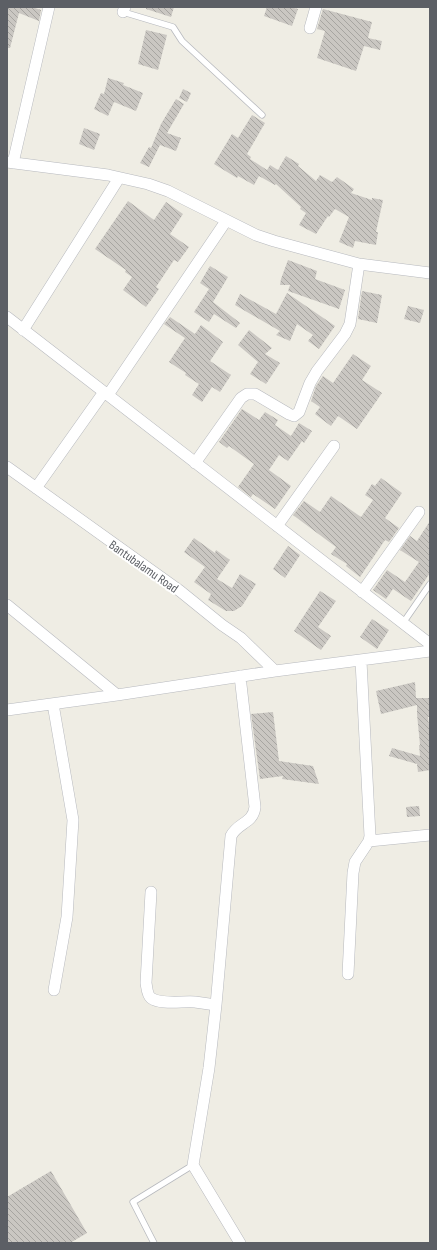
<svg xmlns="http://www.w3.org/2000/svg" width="437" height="1250" viewBox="0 0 437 1250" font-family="'Sofia Sans Condensed',sans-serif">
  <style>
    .building { fill: url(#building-back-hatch) }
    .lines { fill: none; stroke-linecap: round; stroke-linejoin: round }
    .lane-casing { stroke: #b7b9be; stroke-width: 7 }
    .street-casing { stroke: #b7b9be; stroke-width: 12 }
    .lane { stroke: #fff; stroke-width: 5.5 }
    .street { stroke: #fff; stroke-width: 11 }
    .labels { text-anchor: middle; stroke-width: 4; stroke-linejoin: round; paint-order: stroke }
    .street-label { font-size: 13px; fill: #5c5f65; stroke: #fff }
  </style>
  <defs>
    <pattern id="building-back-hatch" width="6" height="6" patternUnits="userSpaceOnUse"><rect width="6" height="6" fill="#cac7c2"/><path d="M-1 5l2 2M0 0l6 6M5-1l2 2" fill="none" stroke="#a7a5a1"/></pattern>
  </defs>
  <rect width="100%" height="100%" fill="#efede4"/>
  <path class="building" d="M7,7H32L41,10L39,21L19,13L10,48H7Z
    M146,7H174L171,17L146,9Z
    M267,7H290L298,9L292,26L264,16Z
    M323,9L372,22L368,38L382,41L380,50L364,46L356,71L317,58L325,31L317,29Z
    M146,30L167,35L158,70L138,64Z
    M108,78L124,83L123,85L143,93L136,111L114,102L108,116L94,109L101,93L104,94Z
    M183,89L191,93L187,102L179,98Z
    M176,99L184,104L167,133L181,138L176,151L160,145L149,167L140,163L149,147L151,148L161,124Z
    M252,115L265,123L247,154L251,157L250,159L267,170L270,165L278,170L286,156L299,164L298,166L316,181L320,175L332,182L337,177L354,189L351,193L372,200V198L383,200L376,232H378L376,245L355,241L353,248L339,242L349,217L335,209L329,217L328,216L316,234L299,225L306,213L300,209L301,207L276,184L275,185L259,176L254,185L238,176L237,178L214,164L232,134L238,138Z
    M84,128L100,134L94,150L79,144Z
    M128,201L154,220L166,202L183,214L170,234L189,247L178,262L174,260L156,287L159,289L146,307L123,290L132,277L125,272L126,270L95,249Z
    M288,260L317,271L315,279L345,290L339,309L288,291L290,285H280L281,279Z
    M210,266L228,277L213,302L240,323L236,328L214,314L209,322L194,312L209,289L200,283Z
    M362,291L382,295L377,323L358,319Z
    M287,293L335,326L319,349L308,341L313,335L297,324L290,341L276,335L280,331L235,305L240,294L276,314Z
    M408,306L424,310L420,323L404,319Z
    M170,317L195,334L201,325L223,342L210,361L231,375L220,392L212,387L202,402L192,395L199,384L185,375L186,373L169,362L185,338L164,324Z
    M249,330L272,348L265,354L280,363L266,384L250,374L258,362L238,345Z
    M353,354L371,366L362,380L382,393L357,429L338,416L331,426L315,414L320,407L311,401L316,386L323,376L333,383Z
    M242,409L259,420L265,412L278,420L275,425L291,436L299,423L312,431L304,443L302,441L288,461L279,455L269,470L291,486L275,509L253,494L251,497L238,487L254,464L229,446L227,448L219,442Z
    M381,478L402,493L385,518L399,528L389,542L385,540L360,577L346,566L347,564L331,554L336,547L293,515L304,501L320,512L331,496L361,517L373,500L365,495L372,484L375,486Z
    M430,521V573L411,601L393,589L386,599L373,590L387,570L405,582L419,562L400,550L410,536L417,541Z
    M194,538L215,553L216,550L230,560L217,579L232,588L240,574L256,584L242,606L234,611H226L208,600L211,594L194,582L205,567L184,552Z
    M288,546L300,555L285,578L273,569Z
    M320,591L336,601L318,627L331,636L321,650L294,631Z
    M372,619L389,630L377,649L360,637Z
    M415,682L416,698H430V717H428L430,732V770L418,772L417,764L389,756L392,748L420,756L419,745H420L417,714V705L381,714L376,691Z
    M273,712L279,761L313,766L319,784L282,779L283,776L260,779L251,714Z
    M419,806L420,816L407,817L406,807Z
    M51,1171L87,1233L70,1243H7V1197Z"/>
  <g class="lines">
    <g class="lane-casing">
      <path id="lane" d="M123,12L173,27L182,41L262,115
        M403,623L430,584
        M154,1243L133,1202L193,1165"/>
    </g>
    <g class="street-casing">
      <path id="street" d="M123,12L125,7
        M310,28L316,7
        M7,162L108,175L148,184L168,191L256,235L274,241L359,264L430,273
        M13,163L49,7
        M7,317L430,644
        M23,330L119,178
        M108,395L226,221
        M195,463L241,398L247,394H255L289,414L294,416L299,412L310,383L317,371L345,334L350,324L359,264
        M7,467L180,591L222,625L241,638L275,671
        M36,488L104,392
        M277,526L334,446
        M362,592L419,512
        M7,605L117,695
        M240,676L255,807C253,824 238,822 231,836L216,1005L209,1068L193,1165L240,1243
        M53,704L73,820L67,917L54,990
        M7,710L117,695L275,671L430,651
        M369,841L430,835
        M151,892L146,983C147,988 147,995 151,998C160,1005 183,1001 195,1002C202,1003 209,1004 216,1005
        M348,974L353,873L355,862L369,841L370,836L361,661"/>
    </g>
    <use href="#lane" class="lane"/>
    <use href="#street" class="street"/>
  </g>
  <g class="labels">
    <g class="street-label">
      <text transform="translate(144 566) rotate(35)" y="5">Bantubalamu Road</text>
    </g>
  </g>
  <rect width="437" height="1250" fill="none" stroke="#5c5f65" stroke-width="16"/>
</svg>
